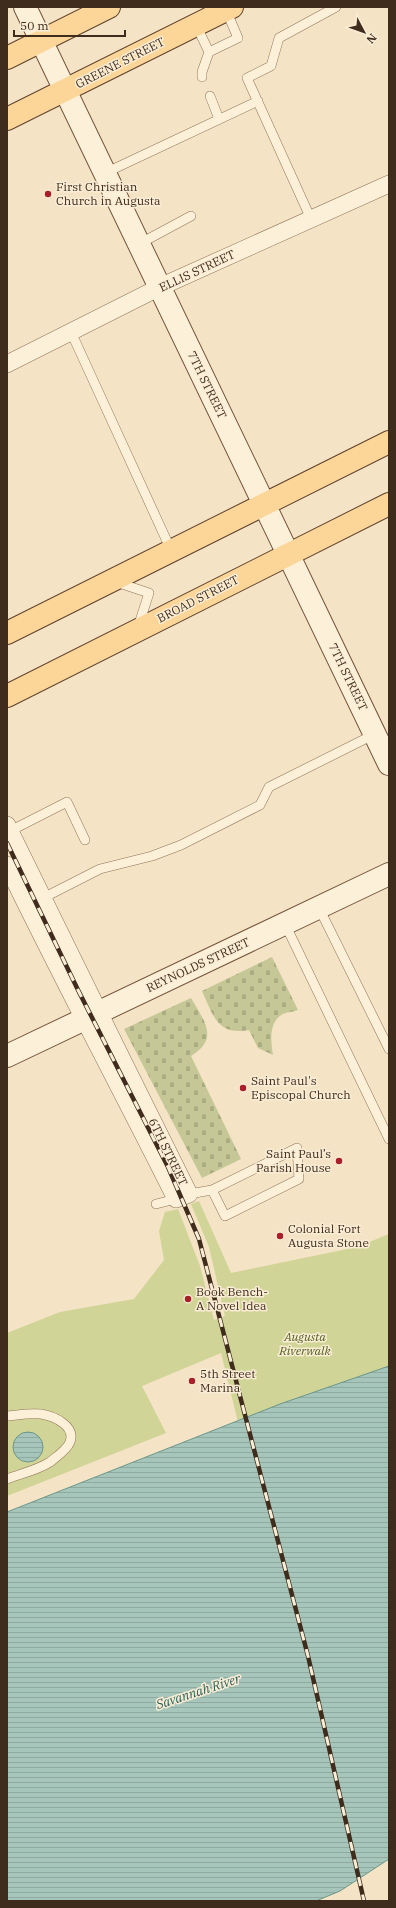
<svg xmlns="http://www.w3.org/2000/svg" width="396" height="1908" viewBox="0 0 396 1908" font-family="'IBM Plex Serif',serif">
  <style>
    .cemetery { fill: url(#cemetery-stones) }
    .park { fill: #d0d496 }
    .water { fill: url(#water-rules); stroke: #6c9689 }
    .lines { fill: none; stroke-linecap: round; stroke-linejoin: round }
    .lane-casing { stroke: #917358; stroke-width: 10 }
    .street-casing { stroke: #917358; stroke-width: 18 }
    .secondary-casing { stroke: #73543b; stroke-width: 24 }
    .primary-casing { stroke: #5f412c; stroke-width: 24 }
    .lane { stroke: #fdf0d9; stroke-width: 9 }
    .street { stroke: #fdf0d9; stroke-width: 17 }
    .secondary { stroke: #fdf0d9; stroke-width: 22 }
    .primary { stroke: #fbd698; stroke-width: 22 }
    .rail-casing { stroke: #402c1d; stroke-width: 4.5 }
    .rail { stroke: #faedd5; stroke-width: 3; stroke-dasharray: 9; stroke-linecap: butt }
    .poi-dot { fill: #a81f28; stroke: #faedd5; stroke-width: 1.5 }
    .labels { text-anchor: middle; stroke-width: 3; stroke-linejoin: round; paint-order: stroke }
    .street-label { font-size: 12px; fill: #402c1d; stroke: #faedd5 }
    .poi-label { font-size: 12px; fill: #402c1d; stroke: #faedd5; text-anchor: start }
    .park-label { font-size: 12px; font-style: italic; fill: #535f21; stroke: #faedd5 }
    .water-label { font-size: 13px; font-style: italic; fill: #2b615b; stroke: #faedd5 }
  </style>
  <defs>
    <pattern id="cemetery-stones" width="16" height="16" patternUnits="userSpaceOnUse"><rect width="16" height="16" fill="#c5c896"/><path d="M2 7V4a2 2 0 0 1 4 0v3zM10 15v-3a2 2 0 0 1 4 0v3z" fill="#aaac81"/></pattern>
    <pattern id="water-rules" width="6" height="5" patternUnits="userSpaceOnUse"><rect width="6" height="5" fill="#a6c6bb"/><path d="M0 2.5h6" fill="none" stroke="#90aaa0"/></pattern>
  </defs>
  <rect width="100%" height="100%" fill="#f4e3c4"/>
  <path class="cemetery" d="M272,957L298,1010C293,1012 287,1012 283,1014C268,1022 271,1042 273,1055L258,1048L249,1030C217,1036 213,1015 202,991Z
    M191,998C204,1021 220,1038 191,1056L241,1159L202,1178L124,1029Z"/>
  <path class="park" d="M199,1201L231,1273L357,1247L389,1234V1420L252,1479L221,1353L142,1386L166,1433L7,1496V1333L60,1312L134,1299L164,1260L159,1231L165,1212L178,1209L200,1266L214,1320L225,1316L209,1247L191,1204Z"/>
  <path class="water" d="M389,1366V1859L340,1891L316,1901H7V1512L280,1404Z
    M13 1447a15 15 0 1 1 30 0a15 15 0 1 1-30 0Z"/>
  <g class="lines">
    <g class="lane-casing">
      <path id="lane" d="M196,25L209,52
        M202,77V72L209,52L238,38L226,10
        M210,96L219,119
        M105,173L258,101
        M311,219L247,78L271,66L279,38L336,7
        M139,244L191,216
        M71,332L171,550
        M116,582L149,593L138,627
        M10,831L67,802L85,840
        M43,898L100,869L152,856L181,845L260,805L269,787L375,734
        M319,908L389,1049
        M285,924L389,1139
        M189,1194L212,1190L297,1148L299,1179L225,1216L212,1190
        M156,1204L176,1199
        M7,1416C18,1415 30,1413 41,1414C54,1416 76,1426 70,1442C67,1450 56,1457 50,1462C38,1470 20,1474 7,1479"/>
    </g>
    <g class="street-casing">
      <path id="street" d="M7,364L160,287L389,184
        M7,825C67,949 128,1071 189,1194L176,1199C120,1087 61,977 7,865"/>
    </g>
    <g class="secondary-casing">
      <path id="secondary" d="M25,7L389,764
        M7,1056L389,874"/>
    </g>
    <g class="primary-casing">
      <path id="primary" d="M7,58L109,7
        M7,119L232,7
        M7,633L389,442
        M7,696L389,504"/>
    </g>
    <use href="#lane" class="lane"/>
    <use href="#street" class="street"/>
    <use href="#secondary" class="secondary"/>
    <use href="#primary" class="primary"/>
    <g class="rail-casing">
      <path id="rail" d="M7,843L78,990L168,1167L199,1239L308,1656L364,1901"/>
    </g>
    <use href="#rail" class="rail"/>
  </g>
  <g class="poi-dot">
    <circle cx="48" cy="194" r="4"/>
    <circle cx="243" cy="1088" r="4"/>
    <circle cx="339" cy="1161" r="4"/>
    <circle cx="280" cy="1236" r="4"/>
    <circle cx="188" cy="1299" r="4"/>
    <circle cx="192" cy="1381" r="4"/>
  </g>
  <g class="labels">
    <g class="street-label">
      <text transform="translate(120 63) rotate(-27)" y="4">GREENE STREET</text>
      <text transform="translate(197 271) rotate(-25)" y="4">ELLIS STREET</text>
      <text transform="translate(207 385) rotate(64)" y="4">7TH STREET</text>
      <text transform="translate(198 599) rotate(-27)" y="4">BROAD STREET</text>
      <text transform="translate(348 677) rotate(64)" y="4">7TH STREET</text>
      <text transform="translate(198 965) rotate(-25)" y="4">REYNOLDS STREET</text>
      <text transform="translate(168 1152) rotate(64)" y="4">6TH STREET</text>
    </g>
    <g class="poi-label">
      <text x="56" y="191">First Christian<tspan x="56" dy="14">Church in Augusta</tspan></text>
      <text x="251" y="1085">Saint Paul's<tspan x="251" dy="14">Episcopal Church</tspan></text>
      <text x="331" y="1158" text-anchor="end">Saint Paul’s<tspan x="331" dy="14">Parish House</tspan></text>
      <text x="288" y="1233">Colonial Fort<tspan x="288" dy="14">Augusta Stone</tspan></text>
      <text x="196" y="1296">Book Bench-<tspan x="196" dy="14">A Novel Idea</tspan></text>
      <text x="200" y="1378">5th Street<tspan x="200" dy="14">Marina</tspan></text>
    </g>
    <g class="park-label">
      <text x="305" y="1341">Augusta<tspan x="305" dy="14">Riverwalk</tspan></text>
    </g>
    <g class="water-label">
      <text transform="translate(198 1691) rotate(-18)" y="5">Savannah River</text>
    </g>
  </g>
  <rect width="396" height="1908" fill="none" stroke="#402c1d" stroke-width="16"/>
  <g transform="translate(364 32) rotate(131)" stroke="#faedd5" stroke-width="3" paint-order="stroke">
  <path d="M0-3L7 15L0 10L-7 15Z" fill="#402c1d"/>
  <text y="-6" font-size="11" font-weight="bold" text-anchor="middle" fill="#402c1d">N</text>
  </g>
  <path d="M14 30v6h111v-6" fill="none" stroke="#402c1d" stroke-width="2"/>
  <text x="20" y="30" font-size="12" fill="#402c1d" stroke="#faedd5" stroke-width="3" paint-order="stroke">50 m</text>
</svg>
